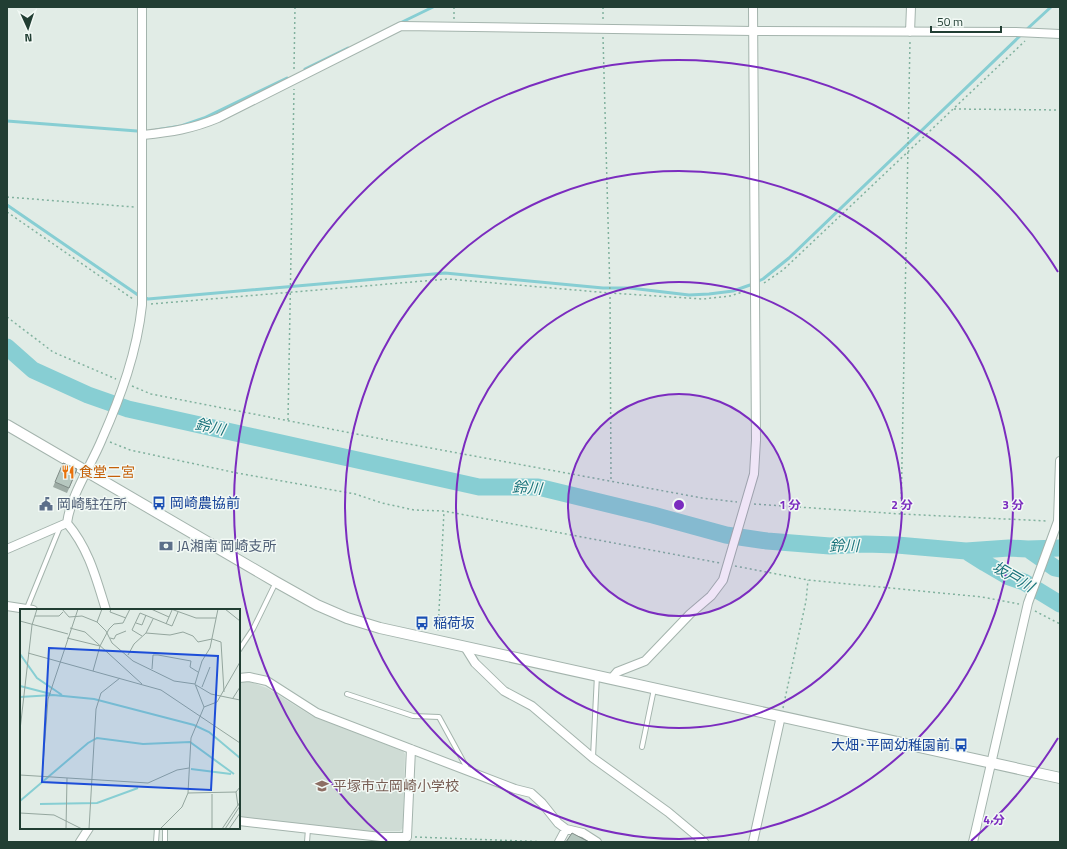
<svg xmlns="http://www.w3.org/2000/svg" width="1067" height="849" viewBox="0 0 1067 849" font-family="'Titillium Web','Noto Sans JP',sans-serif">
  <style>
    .built { fill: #cfdcd5 }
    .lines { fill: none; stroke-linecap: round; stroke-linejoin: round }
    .stream { stroke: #87ced3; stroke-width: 3 }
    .river { stroke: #87ced3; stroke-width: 17 }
    .service-casing { stroke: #a4b4ad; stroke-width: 6 }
    .minor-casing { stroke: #a4b4ad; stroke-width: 10 }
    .tertiary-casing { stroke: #a4b4ad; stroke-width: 12 }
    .path { stroke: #81b19e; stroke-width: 1.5; stroke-dasharray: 2 3; stroke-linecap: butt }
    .service { stroke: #fff; stroke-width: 4 }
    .minor { stroke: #fff; stroke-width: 8 }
    .tertiary { stroke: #fff; stroke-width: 10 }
    .wall { fill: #9daba4 }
    .building { fill: #b6c7bf; stroke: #7f8b86 }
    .ring { fill: none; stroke: #7b2cbf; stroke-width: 2 }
    .labels { text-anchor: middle; stroke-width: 3; stroke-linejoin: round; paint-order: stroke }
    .food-label { font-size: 14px; fill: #c56008; stroke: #f2f9f5; text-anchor: start }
    .transit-label { font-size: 14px; fill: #164399; stroke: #f2f9f5; text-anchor: start }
    .service-label { font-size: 14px; fill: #4e5e75; stroke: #f2f9f5; text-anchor: start }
    .education-label { font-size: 14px; fill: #785e54; stroke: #f2f9f5; text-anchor: start }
    .water-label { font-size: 15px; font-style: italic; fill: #19737b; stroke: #f2f9f5 }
    .inset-river { fill: none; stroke: #87ced3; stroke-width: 2 }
    .inset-road { fill: none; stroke: #94a69e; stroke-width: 1 }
    .view { fill: #1d4ed8; fill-opacity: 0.15; stroke: #1d4ed8; stroke-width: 2 }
    .inset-edge { fill: none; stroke: #213e33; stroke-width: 2 }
    .centre { fill: #7b2cbf; stroke: #f2f9f5; stroke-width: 2 }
    .ring-label { font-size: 12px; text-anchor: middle; font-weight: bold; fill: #7b2cbf; stroke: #f2f9f5; stroke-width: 3; stroke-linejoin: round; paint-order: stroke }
  </style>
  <rect width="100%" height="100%" fill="#e1ece6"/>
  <path class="built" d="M248,681L267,688L312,716L403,751L405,754L403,828L400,831H380L374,835L239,819V682Z"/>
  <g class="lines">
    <path class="stream" d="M398,24L433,7
      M1026,30L1051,7
      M305,69L348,48
      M7,121L137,131
      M156,130L181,126L204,118L287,78
      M7,205L138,295L148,299L445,273L603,288H630L689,295L709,294L733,291L750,285L763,279L789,258L1022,34"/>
    <path class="river" d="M7,347L33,370L88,395L128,409L479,487H538L653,515L726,535L767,541L830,546L865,544L897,545L966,551L1009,548L1028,549L1060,548
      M1028,549L1055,568L1060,569
      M966,551L985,563L1009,577L1024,582L1060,604"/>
    <g class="service-casing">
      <path id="service" d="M27,608L60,527
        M239,650L253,629L276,582
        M347,694L413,716L439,717L468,770
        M642,747L654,689
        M593,757L597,675
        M156,842L157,828
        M165,842V828
        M307,842L308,829"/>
    </g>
    <g class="minor-casing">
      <path id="minor" d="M910,32L911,7
        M143,135C171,132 192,129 218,118L401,26L753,31L1016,32L1060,34
        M7,549L67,523
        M7,606L33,610
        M106,610C96,578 89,549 67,523C71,494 91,466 102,439C121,396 137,352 142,305V7
        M465,647L475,663L504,691L532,706L593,758L668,812L704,842
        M239,678L249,677L267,681L317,713L515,789L531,793L542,803L558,823L566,829L583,833L597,842
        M611,679L617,672L645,661L690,614L711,596L723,580L754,474L756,440L753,7
        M239,821L381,837H407L411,749
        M80,842L89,828
        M559,842L566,829
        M753,842L781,716
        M973,842L1028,603L1058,521L1060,461"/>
    </g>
    <g class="tertiary-casing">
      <path id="tertiary" d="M7,425L276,582L317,605L347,618L380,628L1060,778"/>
    </g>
    <path class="path" d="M603,7V21
      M454,19V7
      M603,37L610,293L611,481
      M294,69L295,7
      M954,109L1060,110
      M7,197L134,207
      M7,212L133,299
      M764,283L783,270L1025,41
      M151,304L448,279L610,293L703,299L730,296L746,291
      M7,317L53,352L116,379
      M132,386L151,394L387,440L702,498L737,502
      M288,420L294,89
      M110,442L130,450L237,473L355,494L382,503L414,510L444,511L720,563
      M754,504L901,514L1048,521
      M901,514L910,40
      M735,566L808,580L982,597L1019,604
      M1035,611L1060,624
      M438,631L444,511
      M783,708L806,601L808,580
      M415,837L549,842"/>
    <use href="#service" class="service"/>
    <use href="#minor" class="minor"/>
    <use href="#tertiary" class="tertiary"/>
  </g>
  <path class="wall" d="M75,475L67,493L53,487L55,482Z"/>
  <path class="building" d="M63,463L77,469L69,488L55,482Z
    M572,833L589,842H566Z"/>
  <circle cx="679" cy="505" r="111" fill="#7b2cbf" fill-opacity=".12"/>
  <g class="ring">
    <circle cx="679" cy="505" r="111"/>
    <circle cx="679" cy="505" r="223"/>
    <circle cx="679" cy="505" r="334"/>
    <path d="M1058 738A445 445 0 0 1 971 841M387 841A445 445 0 1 1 1058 272"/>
  </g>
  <defs>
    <g id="restaurant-bare" transform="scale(1.08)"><path d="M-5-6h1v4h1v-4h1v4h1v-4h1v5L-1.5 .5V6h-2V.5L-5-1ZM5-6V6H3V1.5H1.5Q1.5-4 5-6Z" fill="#e8710a" stroke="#f2f9f5" stroke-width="2.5" paint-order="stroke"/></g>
    <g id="bus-bare" transform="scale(1.08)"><path d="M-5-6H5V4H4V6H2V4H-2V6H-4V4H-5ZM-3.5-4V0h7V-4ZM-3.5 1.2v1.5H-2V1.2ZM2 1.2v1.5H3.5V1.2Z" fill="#1a4fb4" stroke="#f2f9f5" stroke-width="2.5" paint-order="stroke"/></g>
    <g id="civic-bare" transform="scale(1.08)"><path d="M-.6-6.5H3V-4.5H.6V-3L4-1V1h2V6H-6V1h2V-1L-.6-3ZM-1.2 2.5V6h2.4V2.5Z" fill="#5c6f8a" stroke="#f2f9f5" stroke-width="2.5" paint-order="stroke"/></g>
    <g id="bank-bare" transform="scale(1.08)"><path d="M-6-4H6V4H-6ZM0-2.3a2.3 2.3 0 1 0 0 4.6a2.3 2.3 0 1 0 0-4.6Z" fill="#5c6f8a" stroke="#f2f9f5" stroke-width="2.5" paint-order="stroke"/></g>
    <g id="school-bare" transform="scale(1.08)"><path d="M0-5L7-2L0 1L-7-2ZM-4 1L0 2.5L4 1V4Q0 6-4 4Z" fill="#8d6e63" stroke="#f2f9f5" stroke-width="2.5" paint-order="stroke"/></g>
  </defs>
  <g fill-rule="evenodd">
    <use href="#restaurant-bare" x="68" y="472"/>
    <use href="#bus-bare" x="159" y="503"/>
    <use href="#civic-bare" x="46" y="504"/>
    <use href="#bank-bare" x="166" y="546"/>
    <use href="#bus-bare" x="422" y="623"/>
    <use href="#bus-bare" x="961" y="745"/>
    <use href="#school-bare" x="322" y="786"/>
  </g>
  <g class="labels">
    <g class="food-label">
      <text x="79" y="477">食堂二宮</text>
    </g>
    <g class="transit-label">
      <text x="170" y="508">岡崎農協前</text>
      <text x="433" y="628">稲荷坂</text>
      <text x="950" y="750" text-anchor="end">大畑･平岡幼稚園前</text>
    </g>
    <g class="service-label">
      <text x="57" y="509">岡崎駐在所</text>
      <text x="177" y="551">JA湘南 岡崎支所</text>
    </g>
    <g class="education-label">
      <text x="333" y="791">平塚市立岡崎小学校</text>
    </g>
    <g class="water-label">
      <text transform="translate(210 427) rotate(12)" y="5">鈴川</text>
      <text transform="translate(527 488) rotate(4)" y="5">鈴川</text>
      <text x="844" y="551">鈴川</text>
      <text transform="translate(1013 577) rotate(30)" y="5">坂戸川</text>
    </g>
  </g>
  <g transform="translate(20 609)">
    <rect width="220" height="220" fill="#e1ece6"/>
    <path class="inset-river" d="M0,45L17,69L42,86M0,77L31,85M0,88L33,86L74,90L174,116L189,123L220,149M171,160L211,165M0,192L68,134L77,129L123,135L170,133L214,165M20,195L77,194L118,179"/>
    <path class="inset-road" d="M42,0L49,8L62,7L77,13L86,22L92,34L113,52L154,72L175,75L184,98M91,0L90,3L106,9M131,0L149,8M151,0L176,9H196M205,0L220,12M15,7H39L43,3M0,12L48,25M77,13L82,0M116,14L122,16L126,6M146,15L152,1M50,19L65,23L122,75M126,24L150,26L163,23L173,27L178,33L192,30L201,33L204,83M122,27L112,21L120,4L152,17L158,3M47,29L80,37M90,29L94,30L96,26L106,22M8,44L141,81L220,134M108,46L114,35L126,24L133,10M132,60L133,46H138L171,52L170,58L178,63M73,62L80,37L89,20L94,15L103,14L110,0M175,75L182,52L190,39L198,0M176,76L191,85L220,91M182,78L190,58M213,89L220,78M0,121L12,16L17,0M23,155L28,90L58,0M0,166L128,174L157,161L169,159M168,184L216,183M218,197L216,183L220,178M0,204L34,206L62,220M46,220L47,169M69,220L76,100L81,84L100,69M140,220L162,198L168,184L171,129L184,98L197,93L220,53M192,220V185M202,220L220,193M205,220L220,197M209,220L220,204"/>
    <path class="view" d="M29,39L198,47L191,181L22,173Z"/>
    <rect width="220" height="220" class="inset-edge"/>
  </g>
  <circle cx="679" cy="505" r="6" class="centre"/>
  <g class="ring-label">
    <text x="790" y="509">1 分</text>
    <text x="902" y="509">2 分</text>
    <text x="1013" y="509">3 分</text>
    <text x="994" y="824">4 分</text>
  </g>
  <rect width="1067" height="849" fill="none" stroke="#213e33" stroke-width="16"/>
  <g transform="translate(28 28) rotate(177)" stroke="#f2f9f5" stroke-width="3" paint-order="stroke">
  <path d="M0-3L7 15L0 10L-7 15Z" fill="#213e33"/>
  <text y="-6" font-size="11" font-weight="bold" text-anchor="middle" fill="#213e33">N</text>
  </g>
  <path d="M931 26v6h70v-6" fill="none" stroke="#213e33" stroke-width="2"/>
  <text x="937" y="26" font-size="12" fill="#213e33" stroke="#f2f9f5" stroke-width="3" paint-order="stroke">50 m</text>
</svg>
